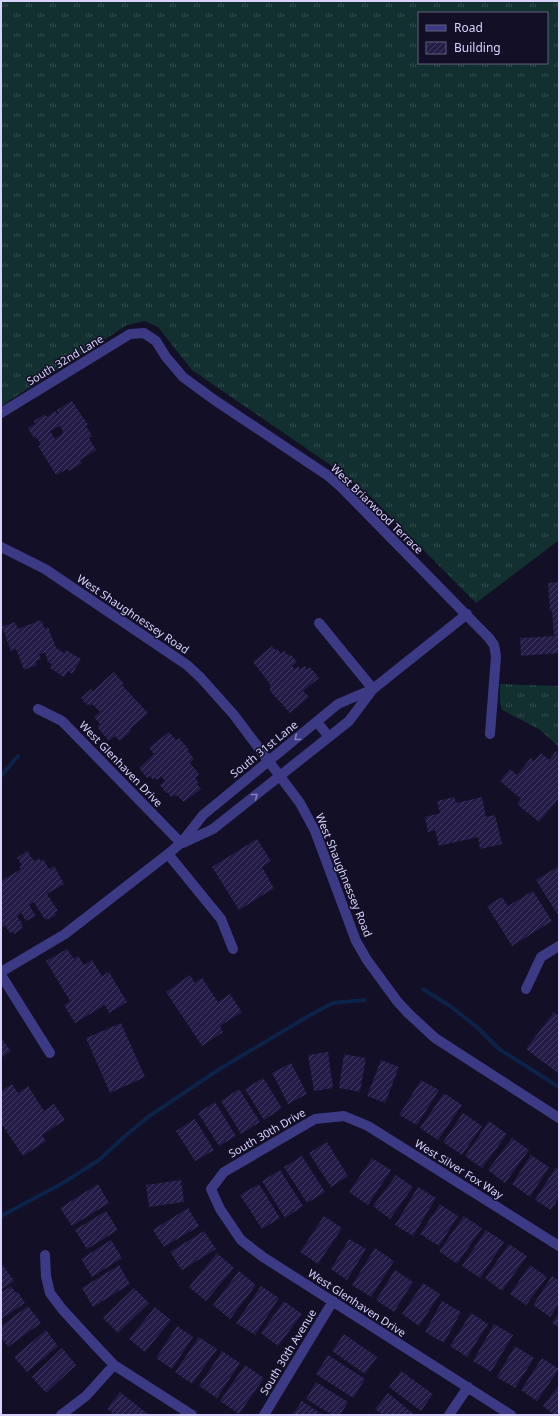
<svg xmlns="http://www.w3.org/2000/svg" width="560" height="1416" viewBox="0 0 560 1416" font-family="'Noto Sans',sans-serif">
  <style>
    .grass { fill: url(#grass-tufts); fill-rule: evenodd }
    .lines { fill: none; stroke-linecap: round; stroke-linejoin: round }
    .stream { stroke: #0c2248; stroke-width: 4 }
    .building { fill: url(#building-hatch); fill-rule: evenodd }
    .minor { stroke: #3d3a85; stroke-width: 10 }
    .oneway { stroke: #837fbc }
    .labels { text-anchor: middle; stroke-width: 3; stroke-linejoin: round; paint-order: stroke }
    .street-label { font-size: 11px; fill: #d9d4ff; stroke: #130f26 }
  </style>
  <defs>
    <pattern id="grass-tufts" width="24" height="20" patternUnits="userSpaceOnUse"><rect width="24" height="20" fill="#12302f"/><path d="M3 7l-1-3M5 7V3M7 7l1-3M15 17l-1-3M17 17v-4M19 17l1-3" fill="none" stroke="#344d4e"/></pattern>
    <pattern id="building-hatch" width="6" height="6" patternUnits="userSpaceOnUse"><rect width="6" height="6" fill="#241b47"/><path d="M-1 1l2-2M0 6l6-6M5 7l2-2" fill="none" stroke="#433b63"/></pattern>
  </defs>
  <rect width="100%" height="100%" fill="#130f26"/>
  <path class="grass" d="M1,1H559V540L476,603L371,497L342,473L192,370L158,327L145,321L127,325L1,406ZM419,13H547V63H419Z
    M500,684L559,686V747L539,729L502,710L500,703Z"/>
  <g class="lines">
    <path class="stream" d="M1,776L18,756
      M423,989L450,1006L478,1028L499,1049L559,1087
      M1,1216L63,1183L99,1160L125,1136L148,1117L218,1070L310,1015L333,1003L365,1000"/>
  </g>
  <path class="building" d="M72,401L88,425L86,426L92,436L89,438L96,450L80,460L82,463L69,471L67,469L56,475L38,446L41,444L36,437L34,438L28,428L35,424L34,421L45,414L47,417L55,411L57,414L58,413L57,410ZM60,426L63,431L61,435L55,439L50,431Z
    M559,582V653L521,656L520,638L554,636L552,611H550L548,583Z
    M41,620L45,629L48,627L56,648L64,653L66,650L81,659L72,674L68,671L64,677L50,668L52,664L48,662L45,652L39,655L41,659L36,661L37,665L24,670L16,649L11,651L2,627L15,622L18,629Z
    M272,646L275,650L277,649L281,654L284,651L289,656L291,655L297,662L292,666L295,669L298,666L300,669L305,666L307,669L310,667L319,678L303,691L309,697L290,713L270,691V684L253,662Z
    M114,672L124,684L122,685L148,713L130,729L131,731L120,741L115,736L109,741L97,727L100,724L94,717L100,712L92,704L90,706L88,704L87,705L81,698L91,689L93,691Z
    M169,732L176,740L179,738L189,750L188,751L194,759L190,763L199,774L195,778L199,783L197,784L201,789L184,802L176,795L171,797L167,792L166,793L160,785L165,781L161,776L157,780L155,778L153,780L150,776L147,778L139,768L154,754L149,748Z
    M556,751L559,754V798L539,822L517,804L521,799L500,781L510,769L517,775L531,758L534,761L541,753L549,760Z
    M454,797L456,803L482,797L486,817L495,815L502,844L480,849L478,837L439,846L435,830L428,832L425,817L440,813L437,801Z
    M257,839L271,861L262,867L274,888L239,910L212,867Z
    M27,851L34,861L39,858L41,861L43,859L49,869L54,866L64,884L47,894L58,911L55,913L56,915L48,920L47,918L45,920L34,902L29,905L36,916L26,921L21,913L17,916L23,925L21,926L23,928L14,934L13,932L10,933L5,925L3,927L1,924V881L21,869L19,867L22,865L17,858Z
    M559,866V914L558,915L536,880Z
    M533,891L552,921L512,946L487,906L502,897L508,906Z
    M67,949L74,959L78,956L84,965L92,960L102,976L109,972L127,1002L109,1013L105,1005L75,1023L64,1005L70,1001L46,961Z
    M190,975L195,983L202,978L218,1002L230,994L242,1012L220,1026L223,1032L202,1046L166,992Z
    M554,1012L559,1016V1074L526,1049Z
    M121,1023L145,1077L110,1093L86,1038Z
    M1,1038L11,1051L1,1058Z
    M328,1052L333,1088L314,1091L308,1055Z
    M344,1054L366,1058L360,1092L339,1088Z
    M381,1060L399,1067L385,1103L367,1096Z
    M291,1063L307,1094L288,1104L272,1073Z
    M263,1078L282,1108L264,1120L245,1089Z
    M421,1080L439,1090L417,1125L399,1115Z
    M12,1084L18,1093L28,1086L44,1111L54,1104L65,1120L42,1135L46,1141L23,1156L1,1123V1091Z
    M239,1089L260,1122L241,1134L221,1101Z
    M444,1093L462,1105L438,1140L420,1128Z
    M215,1102L236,1136L219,1146L198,1113Z
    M463,1113L482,1126L462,1155L443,1142Z
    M195,1119L214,1150L195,1161L176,1131Z
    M489,1121L507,1134L482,1168L465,1156Z
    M512,1138L529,1150L505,1183L488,1170Z
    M327,1142L348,1176L331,1187L309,1153Z
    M531,1155L549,1167L530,1197L512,1184Z
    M302,1156L325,1192L307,1203L284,1167Z
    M372,1158L391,1170L368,1205L349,1192Z
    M556,1167L559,1169V1197L551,1210L535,1200Z
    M280,1170L303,1206L285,1218L262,1181Z
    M396,1175L413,1187L390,1219L373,1206Z
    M181,1180L184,1202L149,1207L146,1185Z
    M98,1184L109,1203L72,1226L60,1208Z
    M259,1184L280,1218L262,1229L240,1195Z
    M418,1187L436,1198L413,1236L395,1225Z
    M440,1204L458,1216L439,1246L420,1234Z
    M188,1208L199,1226L164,1247L153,1230Z
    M106,1211L118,1230L87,1249L75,1230Z
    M324,1216L342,1228L318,1264L300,1252Z
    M464,1216L482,1228L457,1264L439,1251Z
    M486,1230L504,1242L480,1278L462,1266Z
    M204,1231L216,1249L182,1270L170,1252Z
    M349,1239L366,1249L347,1280L331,1269Z
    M111,1240L122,1258L92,1277L81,1259Z
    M509,1244L527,1256L502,1291L485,1278Z
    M375,1248L394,1261L371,1297L352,1285Z
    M217,1253L234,1268L206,1301L189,1287Z
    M2,1264L14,1281L1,1290V1265Z
    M119,1265L130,1284L93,1307L82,1288Z
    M530,1265L547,1277L526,1305L510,1294Z
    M395,1270L413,1282L394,1312L376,1300Z
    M239,1271L256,1285L230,1319L213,1305Z
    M552,1276L559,1281V1304L550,1317L533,1305Z
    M423,1283L440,1294L419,1326L402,1314Z
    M11,1286L16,1293L18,1292L25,1303L1,1319V1293Z
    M261,1286L279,1298L255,1335L236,1323Z
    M134,1288L149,1303L118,1333L103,1318Z
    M284,1301L302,1314L278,1346L261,1333Z
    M442,1301L461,1312L444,1343L425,1332Z
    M28,1306L41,1323L8,1347L1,1337V1326Z
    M155,1307L171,1320L145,1352L129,1339Z
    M471,1313L488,1324L467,1357L450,1346Z
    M559,1313V1327L552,1323Z
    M494,1324L513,1335L491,1372L473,1361Z
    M177,1326L193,1337L172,1369L156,1358Z
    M46,1330L58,1346L27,1372L14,1357Z
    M344,1334L377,1357L365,1374L332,1351Z
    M199,1337L217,1349L192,1384L175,1372Z
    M515,1346L534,1358L515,1388L497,1377Z
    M62,1348L76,1365L46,1393L32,1377Z
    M222,1351L240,1363L217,1398L199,1386Z
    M328,1355L365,1379L353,1398L316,1374Z
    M542,1358L559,1369L537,1401L521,1390Z
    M245,1365L264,1378L239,1414L220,1401Z
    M401,1371L433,1394L421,1411L389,1387Z
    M316,1382L348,1402L340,1415H332L306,1399Z
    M559,1385V1415H554L543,1406Z
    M120,1392L149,1415H110L112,1412L107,1409Z
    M388,1393L415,1415H383L375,1409Z
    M302,1401L323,1415H292Z"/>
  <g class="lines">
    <path class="minor" d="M1,413L130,334L144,333L156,341L166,357L183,377L213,399L327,475L341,487L489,638L494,645L496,656L490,734
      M1,547L45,569L187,665L201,678L234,715L300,803L315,831L356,941L367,960L397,1001L408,1013L435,1038L559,1118
      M319,623L373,689
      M38,709L62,721L181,843
      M317,722L329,737
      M183,843L213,829L349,721L373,689L467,614
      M168,854L221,919L233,949
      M1,972L65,934L168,854L181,843L203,815L338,704L373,689
      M1,975L50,1053
      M526,989L541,957L559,946
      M45,1255L46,1276L50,1293L62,1309L96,1346L114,1365L192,1415
      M61,1415L86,1396L114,1365
      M264,1415L333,1301
      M449,1415L468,1387
      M511,1415L263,1257L241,1240L220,1209L211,1189L224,1172L315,1119L344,1116L368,1126L559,1246"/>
  </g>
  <defs><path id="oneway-chevron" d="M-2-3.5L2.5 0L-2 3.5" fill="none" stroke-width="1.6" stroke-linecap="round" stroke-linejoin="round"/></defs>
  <g class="oneway">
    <use href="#oneway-chevron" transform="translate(297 738) rotate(141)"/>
    <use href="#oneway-chevron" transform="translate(255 796) rotate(-38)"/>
  </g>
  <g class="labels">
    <g class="street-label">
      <text transform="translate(65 360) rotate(-31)" y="4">South 32nd Lane</text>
      <text transform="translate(377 509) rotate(44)" y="4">West Briarwood Terrace</text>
      <text transform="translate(133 614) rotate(34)" y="4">West Shaughnessey Road</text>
      <text transform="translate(264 749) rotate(-39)" y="4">South 31st Lane</text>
      <text transform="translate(121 764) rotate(46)" y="4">West Glenhaven Drive</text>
      <text transform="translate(344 875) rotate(68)" y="4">West Shaughnessey Road</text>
      <text transform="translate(267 1133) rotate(-30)" y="4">South 30th Drive</text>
      <text transform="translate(459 1169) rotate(32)" y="4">West Silver Fox Way</text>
      <text transform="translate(357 1303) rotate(33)" y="4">West Glenhaven Drive</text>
      <text transform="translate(288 1352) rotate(-59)" y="4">South 30th Avenue</text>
    </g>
  </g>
  <rect width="560" height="1416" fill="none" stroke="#d9d4ff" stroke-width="4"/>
  <rect x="418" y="12" width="130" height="52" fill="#130f26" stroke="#625e7d"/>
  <rect x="426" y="25" width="20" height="6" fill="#3d3a85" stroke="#625e7d"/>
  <text x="454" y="32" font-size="12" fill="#d9d4ff">Road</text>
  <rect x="426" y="42" width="20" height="12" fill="url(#building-hatch)" stroke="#625e7d"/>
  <text x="454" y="52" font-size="12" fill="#d9d4ff">Building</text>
</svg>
